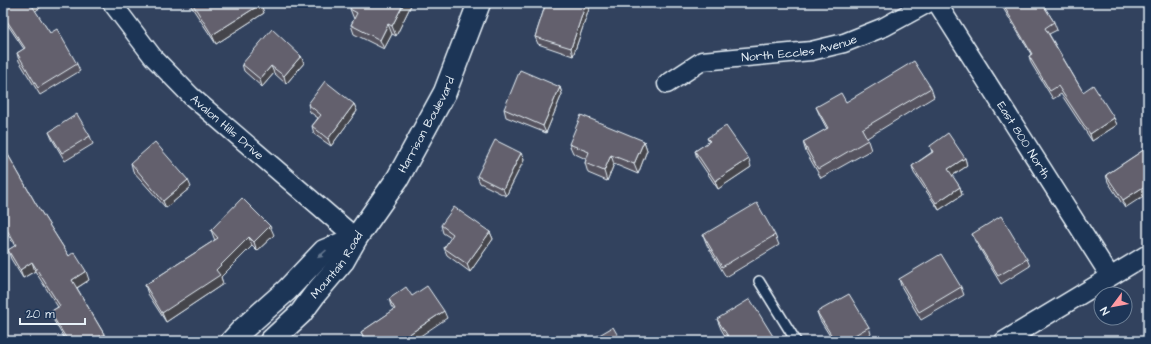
<svg xmlns="http://www.w3.org/2000/svg" width="1151" height="344" viewBox="0 0 1151 344" font-family="'Architects Daughter',sans-serif">
  <style>
    .lines { fill: none; stroke-linecap: round; stroke-linejoin: round }
    .service-casing { stroke: #e8f1f8; stroke-width: 12 }
    .minor-casing { stroke: #e8f1f8; stroke-width: 21 }
    .tertiary-casing { stroke: #e8f1f8; stroke-width: 25 }
    .service { stroke: #1d3557; stroke-width: 9 }
    .minor { stroke: #1d3557; stroke-width: 18 }
    .tertiary { stroke: #1d3557; stroke-width: 22 }
    .wall { fill: #55535e; stroke: #e8f1f8 }
    .shaded-wall { fill: #45444c; stroke: #e8f1f8 }
    .building { fill: #63616d; stroke: #e8f1f8 }
    .oneway { fill: #64778f }
    .labels { text-anchor: middle; stroke-width: 4; stroke-linejoin: round; paint-order: stroke }
    .street-label { font-size: 12px; fill: #e8f1f8; stroke: #1d3557 }
  </style>
  <rect width="100%" height="100%" fill="#32425e"/>
  <filter id="ink" filterUnits="userSpaceOnUse"><feTurbulence type="fractalNoise" baseFrequency=".025" numOctaves="2"/><feDisplacementMap in="SourceGraphic" scale="8" xChannelSelector="R" yChannelSelector="G"/><feConvolveMatrix kernelMatrix="1 2 1 2 8 2 1 2 1" color-interpolation-filters="sRGB"/></filter>
  <g filter="url(#ink)">
    <g class="lines">
      <g class="service-casing">
        <path id="service" d="M759,281L796,341"/>
      </g>
      <g class="minor-casing">
        <g id="minor">
          <path id="s1" d="M112,3L153,57L191,96L356,238"/>
          <path id="s2" d="M937,3L1110,276"/>
          <path id="s3" d="M667,84L702,61L811,51L844,43L884,27L928,3"/>
          <path d="M1004,341L1148,254"/>
        </g>
      </g>
      <g class="tertiary-casing">
        <g id="tertiary">
          <path d="M232,341L243,329L287,290L324,251L356,238"/>
          <path id="s4" d="M271,341L301,313L315,294L343,261L356,238L398,178L445,92L479,3"/>
        </g>
      </g>
      <use href="#service" class="service"/>
      <use href="#minor" class="minor"/>
      <use href="#tertiary" class="tertiary"/>
    </g>
    <path class="wall" d="M3,3L41,7L35,11L50,33L77,64L80,71L40,95L19,61L17,53L24,49L3,18Z
      M189,3H260L264,13L216,44Z
      M353,3H412L396,36L392,34L384,49L354,34L351,25L354,19L350,9Z
      M546,3H591L573,56L538,44L535,37Z
      M651,3H672L673,6L653,8Z
      M720,3H730L721,4Z
      M1000,3H1042L1054,22L1057,30L1049,34L1083,92L1114,118L1117,125L1092,141L1061,94L1053,99L1031,63L1029,56L1031,54Z
      M301,56L304,63L286,84L274,73L262,87L244,71L242,64Z
      M560,87L562,94L546,133L506,117L504,109Z
      M931,88L934,97L867,138L871,150L821,178L806,152L803,142L827,129L820,116L816,107L846,102Z
      M308,104H354L357,111L331,146L314,134L312,126L318,118L310,112Z
      M49,132L90,136L93,144L65,161L52,139Z
      M707,138L751,167L718,189L697,158L695,151L709,142Z
      M644,141L647,150L638,174L614,164L607,181L588,173L585,163L586,159L573,153L569,144Z
      M3,146L36,204L69,256L89,280L77,288L104,334L106,341H66L54,321L50,312L58,307L35,271L23,278L11,259L8,250L15,246L3,227Z
      M930,146L965,158L967,166L952,176L960,187L962,195L939,210L914,173L912,166L932,152Z
      M1148,147L1125,208L1108,182L1106,175Z
      M521,153L524,160L506,196L480,183L477,176Z
      M131,163L191,187L166,208L133,171Z
      M441,225L490,232L493,239L470,272L447,255L444,248L451,238L443,233Z
      M211,230L274,235L257,251L252,246L221,277L223,284L166,322L148,294L145,285L215,240L214,238Z
      M972,234L1027,259L1030,266L1001,284L975,241Z
      M703,235H775L779,245L726,277L707,245Z
      M899,279L961,287L964,295L921,320L901,286Z
      M412,296L447,318L364,340L361,332L394,310L391,306L389,299Z
      M817,312L869,327L871,334L859,341H833L820,320Z
      M717,319L776,341H728L721,329Z"/>
    <path class="shaded-wall" d="M33,3H40L41,7L34,12L31,4Z
      M404,3H412L396,36L392,26Z
      M586,3H591L573,56L571,48Z
      M261,4L264,13L216,44L212,35Z
      M388,24L392,34L384,49L380,40Z
      M301,56L304,63L286,84L284,76Z
      M271,66L274,73L262,87L260,79Z
      M560,87L562,94L546,133L543,126Z
      M354,104L357,111L331,146L328,139Z
      M1114,118L1117,125L1092,141L1090,134Z
      M644,141L647,150L638,174L634,164Z
      M521,153L524,160L506,196L503,189Z
      M611,155L614,164L607,181L604,171Z
      M965,158L967,166L950,177L948,169Z
      M749,159L751,167L718,189L715,181Z
      M188,180L191,187L166,208L163,201Z
      M1148,184V193L1125,208L1123,200Z
      M960,187L962,195L939,210L936,203Z
      M270,226L274,235L257,251L254,242Z
      M490,232L493,239L470,272L467,264Z
      M249,237L252,246L221,277L223,284L166,322L162,313Z
      M32,262L35,271L23,278L20,270Z
      M86,271L89,280L75,289L72,280Z
      M444,311L447,318L413,341H399Z"/>
    <path class="building" d="M3,3H33L31,4L50,33L57,29L77,64L38,88L17,53L25,48L3,15Z
      M192,3H260L261,4L212,35Z
      M353,3H404L392,26L388,24L380,40L351,25L357,13L350,9Z
      M546,3H586L571,48L535,37Z
      M1002,3H1042L1054,22L1045,28L1083,92L1093,85L1114,118L1090,134L1058,86L1050,91L1029,56L1032,54Z
      M272,29L301,56L284,76L271,66L260,79L242,64Z
      M914,61L931,88L862,129L868,140L818,169L803,142L828,128L816,107L841,93L846,102Z
      M520,70L560,87L543,126L504,109Z
      M325,81L354,104L328,139L312,126L321,115L308,104Z
      M77,114L90,136L62,153L49,132Z
      M581,115L644,141L634,164L611,155L604,171L585,163L589,152L569,144Z
      M726,126L749,159L715,181L695,151L710,141L707,138Z
      M948,133L965,158L948,169L960,187L936,203L912,166L933,152L930,146Z
      M495,140L521,153L503,189L477,176Z
      M155,142L188,180L163,201L131,163Z
      M3,146L36,204L69,256L74,252L86,271L72,280L104,334L93,341H68L50,312L60,306L32,262L20,270L8,250L16,245L3,223Z
      M1148,147V184L1123,200L1106,175Z
      M242,198L270,226L254,242L249,237L216,270L220,275L162,313L145,285L218,238L211,230Z
      M757,203L775,235L722,267L703,235Z
      M454,207L490,232L467,264L444,248L453,234L441,225Z
      M1001,216L1027,259L998,276L972,234Z
      M941,254L961,287L919,312L899,279Z
      M427,286L444,311L399,341H363L365,339L361,332L395,309L389,299L406,287L412,296Z
      M849,294L869,327L844,341H835L817,312Z
      M750,299L776,341H731L717,319Z
      M613,327L621,341H589Z
      M1148,335V341H1138Z"/>
    <defs><path id="oneway-solid" d="M-6-.8H1V-3.2L6.5 0L1 3.2V.8H-6Z"/></defs>
    <use class="oneway" href="#oneway-solid" transform="translate(322 254) rotate(138)"/>
  </g>
  <g class="labels">
    <g class="street-label">
      <text dy="4" stroke="none"><textPath href="#s3" startOffset="140">North Eccles Avenue</textPath></text>
      <text dy="4" stroke="none"><textPath href="#s4" startOffset="268">Harrison Boulevard</textPath></text>
      <text dy="4" stroke="none"><textPath href="#s1" startOffset="170">Avalon Hills Drive</textPath></text>
      <text dy="4" stroke="none"><textPath href="#s2" startOffset="162">East 800 North</textPath></text>
      <text dy="4" stroke="none"><textPath href="#s4" startOffset="101">Mountain Road</textPath></text>
    </g>
  </g>
  <rect width="1151" height="344" fill="none" stroke="#1d3557" stroke-width="16"/>
  <rect x="8" y="8" width="1135" height="328" fill="none" stroke="#e8f1f8" stroke-width="1.5" filter="url(#ink)"/>
  <g transform="translate(1113 306) rotate(238)"><circle r="19" fill="#1d3557" stroke="#6e8097"/>
  <path d="M0-3L7 15L0 10L-7 15Z" fill="#ff9aa2"/>
  <text y="-6" font-size="11" font-weight="bold" text-anchor="middle" fill="#e8f1f8">N</text>
  </g>
  <path d="M20 318v6h65v-6" fill="none" stroke="#e8f1f8" stroke-width="2"/>
  <text x="26" y="318" font-size="12" fill="#e8f1f8" stroke="#1d3557" stroke-width="3" paint-order="stroke">20 m</text>
</svg>
